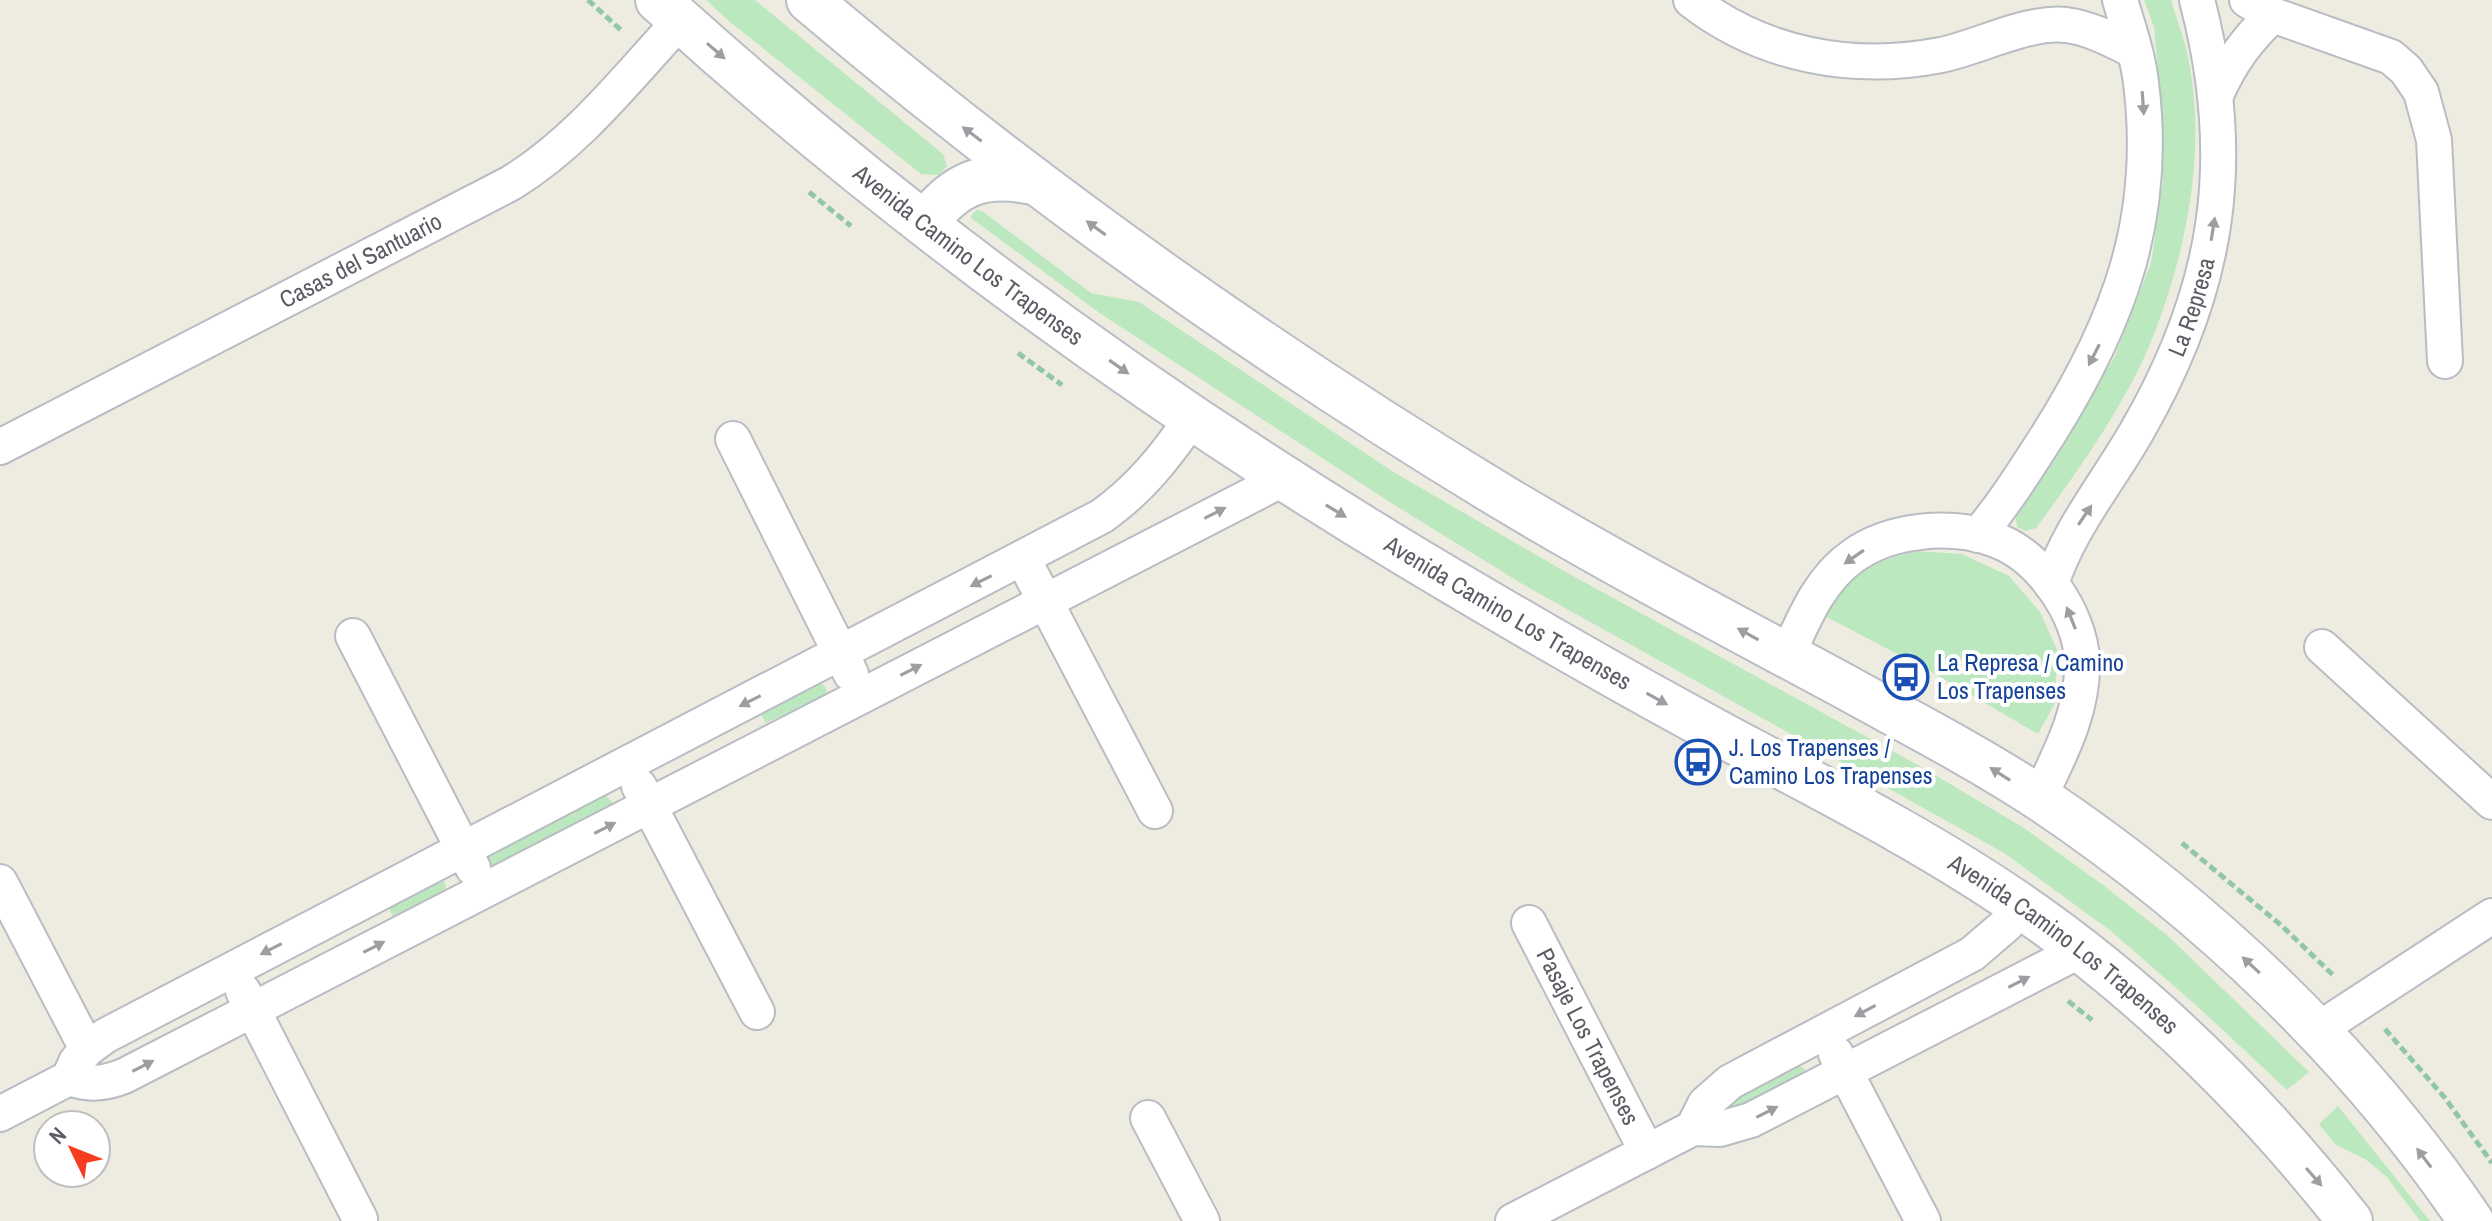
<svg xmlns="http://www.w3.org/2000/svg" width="2492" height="1221" viewBox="0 0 2492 1221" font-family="'Archivo Narrow',sans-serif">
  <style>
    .green { fill: #bbe8be }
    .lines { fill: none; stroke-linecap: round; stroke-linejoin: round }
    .street-casing { stroke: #b9bcc2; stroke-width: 38 }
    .secondary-casing { stroke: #babdc4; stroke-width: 48 }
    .path { stroke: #92c7a5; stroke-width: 5; stroke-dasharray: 8 4; stroke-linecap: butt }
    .street { stroke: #fff; stroke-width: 34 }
    .secondary { stroke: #fff; stroke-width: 44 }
    .oneway { fill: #9c9ea2 }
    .labels { text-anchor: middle; stroke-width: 8; stroke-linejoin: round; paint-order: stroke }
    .street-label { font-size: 24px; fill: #5a5e64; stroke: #fff }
    .transit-label { font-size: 24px; fill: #164399; stroke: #fff; text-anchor: start }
  </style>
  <rect width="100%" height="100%" fill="#eeece1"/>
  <path class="green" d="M706,0H755L943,154L947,166L939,175L921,174L730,22Z
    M2144,0H2171C2176,17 2183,35 2187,52C2207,142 2189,241 2157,326C2133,394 2079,470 2036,528L2026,531L2017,527L2015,510L2062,443L2115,356L2151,263L2163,181L2162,114L2154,27Z
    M977,210L982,211L1091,293L1139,302L1395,473L1564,571L1925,769L2024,828L2103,885L2168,936L2309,1072L2287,1090L2198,1007L2111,931L2004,853L1524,585L1388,501L1101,314L971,218L972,214Z
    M1915,551L1962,554L2009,576L2040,612L2058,652L2054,705L2038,734L1937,675L1827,617C1842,574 1875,562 1915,551Z
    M818,683L824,685L827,692L825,695L766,723L759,711Z
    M606,796L614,804L612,811L490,871L483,856Z
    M438,880L445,882L446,892L395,920L388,907Z
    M1797,1064L1805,1069L1804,1075L1732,1113L1725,1107L1728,1100Z
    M2338,1106L2430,1221H2420L2386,1176L2365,1159L2336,1145L2319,1124Z"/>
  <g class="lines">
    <g class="street-casing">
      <g id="street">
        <path d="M1691,0C1763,56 1853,72 1941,55C1980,47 2027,21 2066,25C2090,28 2113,40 2134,51"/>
        <path d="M2247,0L2273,15L2391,57L2406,70L2421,92L2434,140L2445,361"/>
        <path d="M2216,95C2230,63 2247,39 2273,15"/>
        <path d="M733,439L851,674"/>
        <path id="s1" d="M0,447L511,183C579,141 626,79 680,21"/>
        <path d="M1978,535C2005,503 2026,469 2048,435C2119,322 2158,218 2141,83C2138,55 2128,27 2120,0"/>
        <path d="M1023,559L1155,811"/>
        <path id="s2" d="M2051,584C2069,528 2108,482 2137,431C2219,289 2239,160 2197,0"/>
        <path d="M353,636L473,868"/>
        <path d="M2322,647L2492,802"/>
        <path d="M1787,656C1804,619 1819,580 1853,556C1891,529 1950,524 1993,539C2039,554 2080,613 2082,660C2084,710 2060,754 2039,798"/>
        <path d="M639,786L757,1012"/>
        <path d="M0,882L87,1049"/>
        <path id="s3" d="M1529,923L1647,1152"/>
        <path d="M243,991L360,1219"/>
        <path d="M2316,1031L2492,916"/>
        <path d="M1836,1054L1923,1221"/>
        <path d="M69,1078C89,1085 104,1084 124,1076L1283,479"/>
        <path d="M0,1114L69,1078L76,1062L87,1049L105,1036L1102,516C1140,489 1166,456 1192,418"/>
        <path d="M1148,1118L1202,1221"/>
        <path d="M1693,1128L1705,1104L1730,1082L1972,954L2007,924L2020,905"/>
        <path d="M1513,1221L1693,1128L1720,1129L1751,1120L2081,950"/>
      </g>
    </g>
    <g class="secondary-casing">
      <g id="secondary">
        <path id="s4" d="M658,0C889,210 1144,396 1411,557C1511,617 1611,675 1713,730C1815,785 1920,837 2015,902C2144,990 2254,1099 2350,1221"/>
        <path d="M809,0C1027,185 1259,350 1504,498C1614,564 1729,624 1842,685C1909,722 1977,757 2041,799C2208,911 2358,1054 2471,1221"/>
        <path d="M925,224C955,182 984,172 1033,182"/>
      </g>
    </g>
    <path class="path" d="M588,0L622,31
      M809,192L851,226
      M1018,353L1062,385
      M2182,843L2282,926L2334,976
      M2068,1001L2092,1020
      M2385,1029L2445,1098L2492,1163"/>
    <use href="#street" class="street"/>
    <use href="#secondary" class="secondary"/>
  </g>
  <defs><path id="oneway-solid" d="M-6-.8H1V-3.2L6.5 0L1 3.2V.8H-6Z" transform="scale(2)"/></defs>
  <g class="oneway">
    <use href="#oneway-solid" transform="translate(716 51) rotate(41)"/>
    <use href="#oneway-solid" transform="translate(2143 103) rotate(86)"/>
    <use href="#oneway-solid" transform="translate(972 134) rotate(-143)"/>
    <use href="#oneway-solid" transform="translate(1096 228) rotate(-144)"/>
    <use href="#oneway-solid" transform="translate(2213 229) rotate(-81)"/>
    <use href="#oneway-solid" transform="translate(2094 355) rotate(117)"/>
    <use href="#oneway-solid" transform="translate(1119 367) rotate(35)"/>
    <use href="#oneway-solid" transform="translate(1336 511) rotate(31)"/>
    <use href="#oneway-solid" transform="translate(1215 513) rotate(-27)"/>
    <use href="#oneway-solid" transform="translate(2085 515) rotate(-56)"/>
    <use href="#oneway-solid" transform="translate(1854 557) rotate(145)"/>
    <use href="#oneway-solid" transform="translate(981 581) rotate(153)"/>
    <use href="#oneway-solid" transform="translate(2071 618) rotate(-112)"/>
    <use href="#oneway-solid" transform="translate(1748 634) rotate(-151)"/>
    <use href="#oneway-solid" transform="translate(911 670) rotate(-27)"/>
    <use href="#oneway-solid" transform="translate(1657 699) rotate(29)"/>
    <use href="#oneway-solid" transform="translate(750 701) rotate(153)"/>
    <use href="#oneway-solid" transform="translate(2000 774) rotate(-148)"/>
    <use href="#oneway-solid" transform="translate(605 828) rotate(-27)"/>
    <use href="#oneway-solid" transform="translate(374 947) rotate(-27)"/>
    <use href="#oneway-solid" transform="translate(271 949) rotate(153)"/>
    <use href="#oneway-solid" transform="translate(2251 965) rotate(-137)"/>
    <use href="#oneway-solid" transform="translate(2019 982) rotate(-27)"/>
    <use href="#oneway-solid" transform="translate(1865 1011) rotate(152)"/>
    <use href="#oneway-solid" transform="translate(143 1066) rotate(-27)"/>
    <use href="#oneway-solid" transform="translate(1767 1112) rotate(-27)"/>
    <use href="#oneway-solid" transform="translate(2424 1158) rotate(-127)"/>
    <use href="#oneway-solid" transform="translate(2314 1177) rotate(49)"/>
  </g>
  <defs>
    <g id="bus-ring" transform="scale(2.3)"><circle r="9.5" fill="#fff" stroke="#1a4fb4" stroke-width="1.5"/><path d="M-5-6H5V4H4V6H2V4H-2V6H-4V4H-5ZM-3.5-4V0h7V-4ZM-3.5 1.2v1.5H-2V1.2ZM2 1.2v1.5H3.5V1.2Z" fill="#1a4fb4"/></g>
  </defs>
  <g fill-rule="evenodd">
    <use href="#bus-ring" x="1906" y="677"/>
    <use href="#bus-ring" x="1698" y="762"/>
  </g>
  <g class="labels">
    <g class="street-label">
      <text dy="8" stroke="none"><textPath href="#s4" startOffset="402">Avenida Camino Los Trapenses</textPath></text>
      <text dy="8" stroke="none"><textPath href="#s1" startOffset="406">Casas del Santuario</textPath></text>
      <text dy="8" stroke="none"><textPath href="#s2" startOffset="312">La Represa</textPath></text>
      <text dy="8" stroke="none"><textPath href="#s4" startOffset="1050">Avenida Camino Los Trapenses</textPath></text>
      <text dy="8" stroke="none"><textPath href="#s4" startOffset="1698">Avenida Camino Los Trapenses</textPath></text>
      <text dy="8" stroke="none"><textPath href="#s3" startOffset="128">Pasaje Los Trapenses</textPath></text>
    </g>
    <g class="transit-label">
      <text x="1937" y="671">La Represa / Camino<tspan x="1937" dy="28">Los Trapenses</tspan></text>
      <text x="1729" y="756">J. Los Trapenses /<tspan x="1729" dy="28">Camino Los Trapenses</tspan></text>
    </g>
  </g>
  <g transform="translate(72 1149) rotate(313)"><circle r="38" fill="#ffffff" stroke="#bdbfc1" stroke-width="2"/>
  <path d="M0-6L14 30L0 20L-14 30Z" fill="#f63d1f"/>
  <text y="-12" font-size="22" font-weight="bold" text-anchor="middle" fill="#5a5e64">N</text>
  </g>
</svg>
